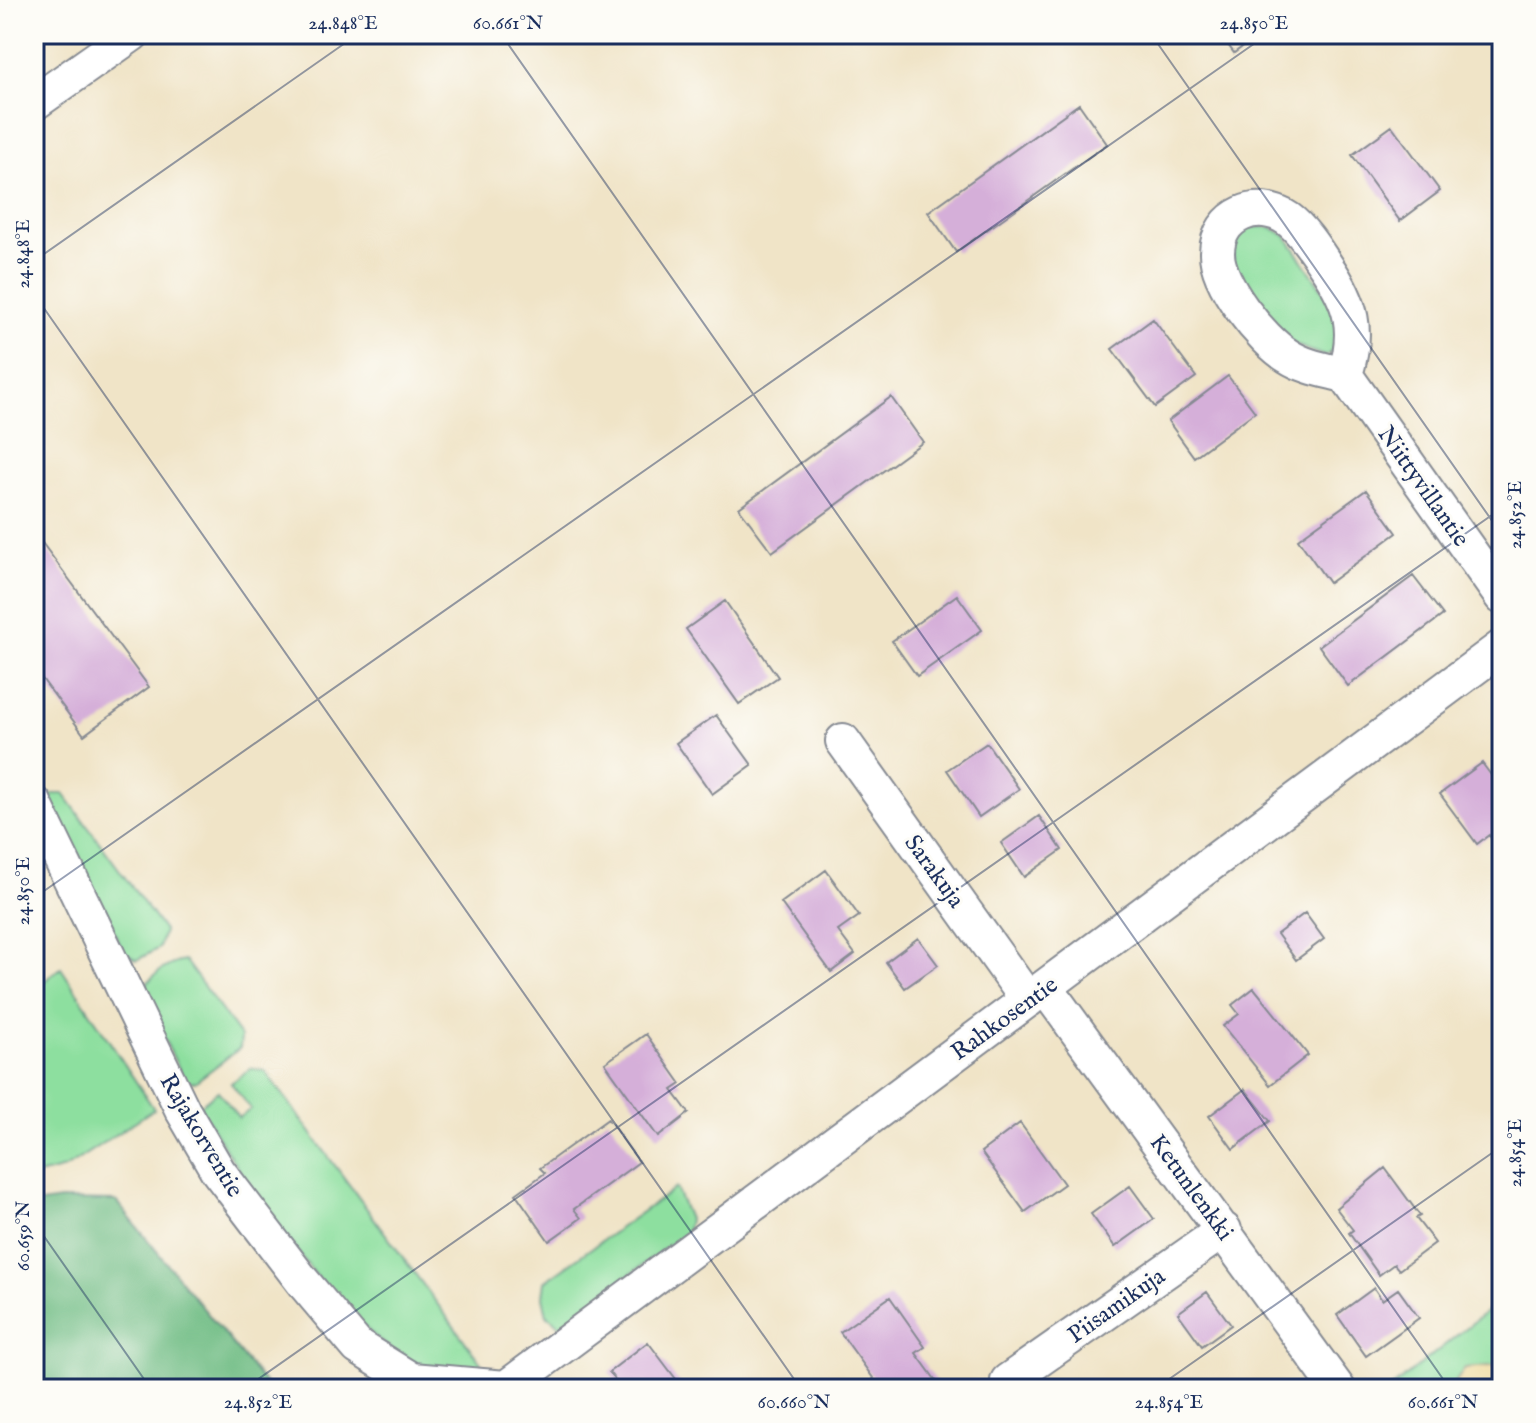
<svg xmlns="http://www.w3.org/2000/svg" width="1536" height="1423" viewBox="0 0 1536 1423" font-family="'IM FELL English',serif">
  <style>
    .green { fill: #8ddf9f; stroke: #54877e; stroke-width: 2 }
    .forest { fill: #72be86; stroke: #467672; stroke-width: 2 }
    .sand { fill: #eeda9e; stroke: #84847e; stroke-width: 2 }
    .building { fill: #d5afd9 }
    .lines { fill: none; stroke-linecap: round; stroke-linejoin: round }
    .street-casing { stroke: #868a92; stroke-width: 38 }
    .street { stroke: #fff; stroke-width: 34 }
    .ticks { fill: none; stroke: #1b2f5e; stroke-width: 2; stroke-opacity: 0.45 }
    .labels { text-anchor: middle; stroke-width: 6; stroke-linejoin: round; paint-order: stroke }
    .street-label { font-size: 24px; fill: #1b2f5e; stroke: #fdfcf7 }
    .neatline { fill: none; stroke: #1b2f5e; stroke-width: 3 }
    .ticks-label { font-size: 20px; text-anchor: middle; fill: #1b2f5e }
  </style>
  <rect width="100%" height="100%" fill="#fdfcf7"/>
  <filter id="ink" filterUnits="userSpaceOnUse"><feTurbulence type="fractalNoise" baseFrequency=".0125" numOctaves="2"/><feDisplacementMap in="SourceGraphic" scale="16" xChannelSelector="R" yChannelSelector="G"/><feConvolveMatrix kernelMatrix="1 2 1 2 8 2 1 2 1" color-interpolation-filters="sRGB"/></filter>
  <filter id="wash" filterUnits="userSpaceOnUse"><feTurbulence type="fractalNoise" baseFrequency=".006" numOctaves="4" result="noise"/><feDisplacementMap in="SourceGraphic" scale="32" xChannelSelector="R" yChannelSelector="G"/><feGaussianBlur stdDeviation="1.8" result="paint"/><feColorMatrix in="noise" values="0 0 0 0 0 0 0 0 0 0 0 0 0 0 0 0 0 1.4 0 .05"/><feComposite in="paint" operator="in"/></filter>
  <g filter="url(#wash)">
    <rect width="100%" height="100%" fill="#f0e4c7"/>
    <path class="green" d="M1243,227H1271L1286,236L1337,311L1335,351L1324,356L1290,343L1232,269L1234,237Z
      M49,794H64L164,931L159,948L137,960L124,953Z
      M185,961L241,1037L240,1048L195,1082L185,1081L142,995C145,978 168,963 185,961Z
      M61,968L154,1109L65,1168L34,1176V989Z
      M252,1068L265,1071L481,1363L478,1368C455,1368 433,1370 412,1361C340,1329 240,1175 199,1106L218,1091L239,1118L251,1109L231,1083Z
      M676,1188L689,1219L687,1232L561,1326L547,1315L543,1297L545,1281Z
      M1502,1299V1389H1390Z"/>
    <path class="forest" d="M60,1200L116,1201L269,1389H34V1204Z"/>
    <path class="sand" d="M1502,1365V1389H1451L1465,1368Z"/>
    <g id="blocks">
      <path class="building" d="M1220,34H1260L1234,53Z
        M1079,104L1107,144L956,252L928,212Z
        M1392,126L1440,191L1400,221L1352,155Z
        M1153,319L1196,377L1155,407L1112,349Z
        M1228,376L1255,412L1194,457L1168,421Z
        M891,397L923,442L772,552L739,508Z
        M1366,490L1397,533L1329,583L1298,539Z
        M34,532L149,687L84,735L34,668Z
        M1413,576L1443,615L1348,686L1319,646Z
        M957,595L982,630L917,676L892,641Z
        M725,601L778,677L739,704L686,629Z
        M716,715L752,765L712,794L676,743Z
        M987,743L1019,789L979,817L947,770Z
        M1482,763L1502,790V853L1489,835L1477,844L1440,794Z
        M1039,816L1062,850L1024,877L1001,843Z
        M826,870L859,916L838,931L855,954L831,972L781,903Z
        M1305,913L1324,939L1296,960L1277,934Z
        M918,938L938,965L905,988L886,962Z
        M1254,988L1308,1055L1270,1085L1223,1026L1239,1014L1232,1005Z
        M646,1034L681,1084L672,1090L689,1113L658,1137L605,1063Z
        M1245,1089L1270,1121L1233,1149L1209,1116Z
        M608,1119L639,1162L574,1209L581,1218L549,1241L516,1194L545,1173L540,1168Z
        M1020,1123L1064,1184L1025,1212L981,1152Z
        M1385,1168L1420,1216L1416,1218L1435,1243L1399,1270L1394,1264L1379,1275L1349,1233L1353,1230L1336,1208Z
        M1130,1186L1154,1219L1115,1247L1091,1214Z
        M1374,1288L1382,1300L1398,1289L1419,1318L1366,1356L1337,1315Z
        M1207,1292L1231,1325L1202,1346L1178,1313Z
        M890,1297L925,1347L916,1353L942,1389H881L840,1332Z
        M648,1342L679,1383L671,1389H622L609,1372Z"/>
    </g>
  </g>
  <g filter="url(#ink)">
    <use href="#blocks" fill-opacity="0" stroke="#868a92" stroke-width="2"/>
    <g class="lines">
      <g class="street-casing">
        <path id="street" d="M34,103L132,34
          M1345,375C1359,330 1352,304 1326,266C1316,251 1303,230 1288,219C1258,198 1218,215 1217,252C1216,283 1262,340 1288,356C1305,367 1326,370 1345,375L1502,597
          M843,741L1028,1000
          M34,803L183,1111L218,1171L303,1282L358,1347L411,1380L506,1388L1502,647
          M1045,987L1338,1389
          M1008,1381L1224,1230"/>
      </g>
      <use href="#street" class="street"/>
    </g>
  </g>
  <path class="ticks" d="M501,34L1450,1389M1151,34L1502,535M34,261L358,34M34,294L801,1389M34,898L1268,34M34,1222L151,1389M244,1389L1502,508M1155,1389L1502,1146"/>
  <g class="labels">
    <g class="street-label">
      <text transform="translate(1424 486) rotate(55)" y="8">Niittyvillantie</text>
      <text transform="translate(935 871) rotate(54)" y="8">Sarakuja</text>
      <text transform="translate(1004 1018) rotate(-36)" y="8">Rahkosentie</text>
      <text transform="translate(202 1135) rotate(59)" y="8">Rajakorventie</text>
      <text transform="translate(1192 1187) rotate(54)" y="8">Ketunlenkki</text>
      <text transform="translate(1116 1305) rotate(-35)" y="8">Piisamikuja</text>
    </g>
  </g>
  <rect width="1536" height="1423" fill="none" stroke="#fdfcf7" stroke-width="88"/>
  <rect x="44" y="44" width="1448" height="1335" class="neatline"/>
  <g class="ticks-label">
    <text x="343" y="29">24.848°E</text>
    <text x="508" y="29">60.661°N</text>
    <text x="1254" y="29">24.850°E</text>
    <text transform="translate(22 254) rotate(-90)" y="7">24.848°E</text>
    <text transform="translate(1514 515) rotate(-90)" y="7">24.852°E</text>
    <text transform="translate(22 891) rotate(-90)" y="7">24.850°E</text>
    <text transform="translate(1514 1153) rotate(-90)" y="7">24.854°E</text>
    <text transform="translate(22 1236) rotate(-90)" y="7">60.659°N</text>
    <text x="258" y="1408">24.852°E</text>
    <text x="794" y="1408">60.660°N</text>
    <text x="1169" y="1408">24.854°E</text>
    <text x="1443" y="1408">60.661°N</text>
  </g>
</svg>
